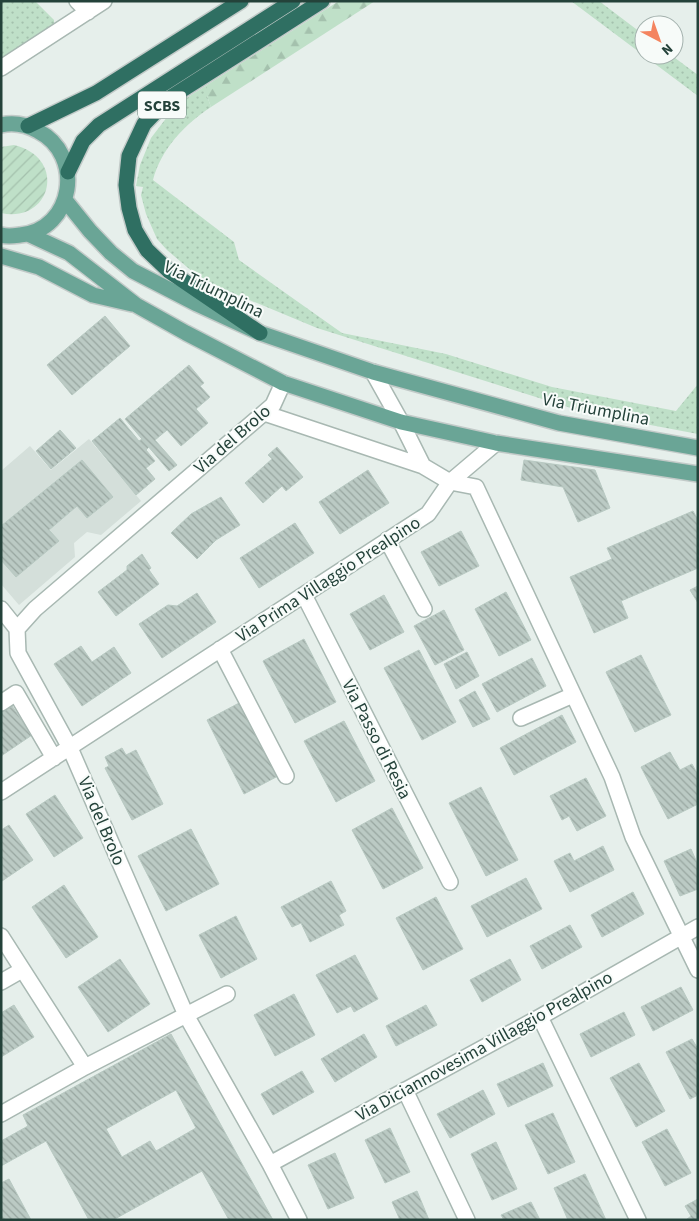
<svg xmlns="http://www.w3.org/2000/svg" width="699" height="1221" viewBox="0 0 699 1221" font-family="'Source Sans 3',sans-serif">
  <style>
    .built { fill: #d4dfda }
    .grass { fill: url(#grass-dots) }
    .forest { fill: url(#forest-firs) }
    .garden { fill: url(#garden-furrows) }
    .building { fill: url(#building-back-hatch); stroke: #b8c9c2; fill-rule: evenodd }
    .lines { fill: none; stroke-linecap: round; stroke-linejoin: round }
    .minor-casing { stroke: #a8b8b2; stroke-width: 18 }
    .major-casing { stroke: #c2cac8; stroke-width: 18 }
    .highway-casing { stroke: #c2cac8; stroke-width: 18 }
    .minor { stroke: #fff; stroke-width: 15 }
    .major { stroke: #6aa596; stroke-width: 15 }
    .highway { stroke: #2f6f62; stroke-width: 15 }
    .labels { text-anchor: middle; stroke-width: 4; stroke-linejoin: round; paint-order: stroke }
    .shield { fill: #f7fbf9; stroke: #637a73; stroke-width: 1 }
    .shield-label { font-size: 16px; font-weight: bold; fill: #24423a }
    .street-label { font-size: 18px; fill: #24423a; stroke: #f7fbf9 }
  </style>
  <defs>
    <pattern id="grass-dots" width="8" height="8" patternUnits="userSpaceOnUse" patternTransform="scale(1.25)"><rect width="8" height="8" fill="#bfe0c8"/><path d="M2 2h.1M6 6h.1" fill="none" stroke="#a4c1ad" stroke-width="1.8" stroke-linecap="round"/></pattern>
    <pattern id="forest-firs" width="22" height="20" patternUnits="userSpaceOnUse" patternTransform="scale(1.25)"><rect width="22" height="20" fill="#bfe0c8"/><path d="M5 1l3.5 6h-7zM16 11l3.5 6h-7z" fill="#a4c1ad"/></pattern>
    <pattern id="garden-furrows" width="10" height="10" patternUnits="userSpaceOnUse" patternTransform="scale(1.25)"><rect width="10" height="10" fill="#bfe0c8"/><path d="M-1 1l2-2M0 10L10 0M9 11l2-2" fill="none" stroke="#a4c1ad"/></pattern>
    <pattern id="building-back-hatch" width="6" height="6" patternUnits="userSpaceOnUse" patternTransform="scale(1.25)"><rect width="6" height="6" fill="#bbcac4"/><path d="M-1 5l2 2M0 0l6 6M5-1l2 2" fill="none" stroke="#98a6a0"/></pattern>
  </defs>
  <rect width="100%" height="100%" fill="#e6efeb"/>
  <path class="built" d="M89,439L141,501L101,535L87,532L74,543L75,557L19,605L1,584V471L30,446L51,470Z"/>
  <path class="grass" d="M1,1H35L54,20V25L1,60Z
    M571,1H599L644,35V55H671L698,75V96Z
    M207,85V96L211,107C185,124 161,149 153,180L234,242L239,260L342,333L446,354L552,387L676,411L698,384V434L587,413L317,328L216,286L194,273L167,250L157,239L146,214L141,195L143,187L136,186L140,165L151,138L177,104Z"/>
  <path class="forest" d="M339,1H375L211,107L207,96V85Z"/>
  <path class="garden" d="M14,145C68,158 51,224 1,213V147Z"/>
  <path class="building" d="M105,316L130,346L72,395L47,365Z
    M189,365L204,383L200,386L210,397L196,409L208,423L181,446L167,430L155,440L177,465L169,471L125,419Z
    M120,418L139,441L142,439L149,447L146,450L155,461L146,468L155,479L136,495L92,441Z
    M60,430L76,448L51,469L36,451Z
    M277,447L303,477L286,491L282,486L263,503L245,483L272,459L268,455Z
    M82,460L113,497L87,518L77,506L49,530L59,541L16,577L1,560V526Z
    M524,460L595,470L610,508L578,522L563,487L521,480Z
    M368,470L389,503L340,534L319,502Z
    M221,497L240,525L216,540L197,559L171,533L191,514Z
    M693,511L698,520V568L621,601L628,618L594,633L570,577L612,559L607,548Z
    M295,523L314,553L259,588L240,558Z
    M461,531L479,566L439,586L421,552Z
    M142,554L151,568L149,570L159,584L116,616L98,592L127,570V566Z
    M698,586V603L690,590Z
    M506,592L531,640L499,656L475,609Z
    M197,593L216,622L162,658L139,624L168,605L177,606Z
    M384,595L404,632L370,650L350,614Z
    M444,610L464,650L435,665L414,626Z
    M304,639L336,702L295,723L263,661Z
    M81,646L92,662L114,647L131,673L82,706L54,664Z
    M419,650L456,722L422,740L384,668Z
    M467,652L479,676L456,689L444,664Z
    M641,655L671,715L635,732L606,672Z
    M532,658L546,686L497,712L482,684Z
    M475,691L490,719L473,727L459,700Z
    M241,702L278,776L244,794L207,720Z
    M12,706L32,735L1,756V713Z
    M562,715L576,742L514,775L500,748Z
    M344,721L375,781L336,802L304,741Z
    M122,748L126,755L136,750L163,804L132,820L105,768L109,766L105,757Z
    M670,752L680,770L692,764L698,775V804L668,819L641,767Z
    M586,778L606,816L577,831L569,816L562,820L550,796Z
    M481,787L518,860L486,876L449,803Z
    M55,795L83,838L54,857L26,814Z
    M392,808L423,868L383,889L352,830Z
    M9,825L33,860L2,881L1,830Z
    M191,829L219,884L166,911L138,856Z
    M603,846L614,870L570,892L554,861L570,853L574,861Z
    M691,849L698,865V889L680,896L664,861Z
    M526,878L542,909L487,937L471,906Z
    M331,881L346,911L339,915L344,925L310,942L301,923L292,927L281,907Z
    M64,885L98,937L66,958L32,907Z
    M633,892L644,914L602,937L591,915Z
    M436,897L463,949L423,970L396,918Z
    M236,916L257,959L221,978L199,935Z
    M570,925L582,947L542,969L530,946Z
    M355,955L378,999L354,1012L351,1006L337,1013L316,975Z
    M120,959L150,1004L108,1032L78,987Z
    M510,959L521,980L482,1002L470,980Z
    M681,987L693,1010L653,1031L641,1007Z
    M294,994L315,1035L275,1056L254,1015Z
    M14,1005L34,1037L1,1057V1013Z
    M426,1005L437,1025L396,1046L386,1026Z
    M624,1012L635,1035L591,1057L580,1034Z
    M171,1034L273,1220H229L202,1171L113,1220H89L46,1141L1,1166V1141L28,1126L23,1115ZM176,1090L196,1128L156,1151L150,1141L122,1157L106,1129Z
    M364,1034L377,1057L335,1082L321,1059Z
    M692,1039L698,1049V1095L690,1099L666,1052Z
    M543,1063L553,1086L508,1107L497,1084Z
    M639,1063L665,1111L636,1127L610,1078Z
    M302,1071L314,1092L273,1115L261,1094Z
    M483,1090L495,1114L450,1138L437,1114Z
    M553,1113L575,1162L548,1174L525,1125Z
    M390,1128L410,1172L385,1183L365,1140Z
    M667,1129L691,1173L665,1186L642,1142Z
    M496,1142L517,1189L492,1200L471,1154Z
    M335,1153L354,1198L328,1209L308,1165Z
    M585,1174L606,1220H568L554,1188Z
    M9,1179L31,1220H1V1183Z
    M417,1191L429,1220H400L392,1202Z
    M698,1199V1220H686L691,1216L685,1206Z
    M531,1202L540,1220H504L501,1215Z"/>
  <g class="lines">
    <g class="minor-casing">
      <path id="minor" d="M77,1L88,12
        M1,68L104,1
        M373,372L401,422L423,466
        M283,383L273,405L35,609L17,629L18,653L70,748L186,1015L270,1164L299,1220
        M264,413L423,466L450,482L476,487L612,777L633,837L698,970
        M387,540L424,609
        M304,595L450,882
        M1,609L17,629
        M220,649L286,776
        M1,703L16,693L54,758
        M521,718L573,695
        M1,792L428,514L450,482L496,443
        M1,936L85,1067
        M1,982L22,970
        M540,1017L638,1220
        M405,1090L467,1220
        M1,1114L85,1067L227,994
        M270,1164L540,1017L698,927"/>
    </g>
    <g class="major-casing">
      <path id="major" d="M1,125C14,122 27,125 38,131C85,155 74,230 20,235C13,236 8,237 1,235
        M65,200L90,231L111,253L133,271L197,304L260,333L373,372L559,423L698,448
        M28,234L69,253L136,305L186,333L283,383L401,422L496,443L698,474
        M1,256L39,267L93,295L132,304"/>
    </g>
    <g class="highway-casing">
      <path id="highway" d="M28,126L96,93L241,1
        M68,172L83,141L99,125L293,1
        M260,333L169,271L147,250L135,230L129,208L126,185L129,156L144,124L168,99L322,1"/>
    </g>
    <use href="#minor" class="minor"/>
    <use href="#major" class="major"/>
    <use href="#highway" class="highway"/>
  </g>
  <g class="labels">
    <rect class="shield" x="138" y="91.5" width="48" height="27" rx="4"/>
    <g class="shield-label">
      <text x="162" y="111">SCBS</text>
    </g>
    <g class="street-label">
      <text transform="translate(214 289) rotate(26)" y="6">Via Triumplina</text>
      <text transform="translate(596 409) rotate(11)" y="6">Via Triumplina</text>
      <text transform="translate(232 439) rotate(-41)" y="6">Via del Brolo</text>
      <text transform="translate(328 579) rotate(-33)" y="6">Via Prima Villaggio Prealpino</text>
      <text transform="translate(377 739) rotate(63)" y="6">Via Passo di Resia</text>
      <text transform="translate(102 821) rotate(67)" y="6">Via del Brolo</text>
      <text transform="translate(484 1046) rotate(-29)" y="6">Via Diciannovesima Villaggio Prealpino</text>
    </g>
  </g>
  <rect width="699" height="1221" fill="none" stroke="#24423a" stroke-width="5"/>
  <g transform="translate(659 40) rotate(139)"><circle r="24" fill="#f7fbf9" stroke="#a3b1ad"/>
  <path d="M0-4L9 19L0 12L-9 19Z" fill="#f4845f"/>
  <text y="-8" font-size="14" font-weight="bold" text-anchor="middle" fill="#24423a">N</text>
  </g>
</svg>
